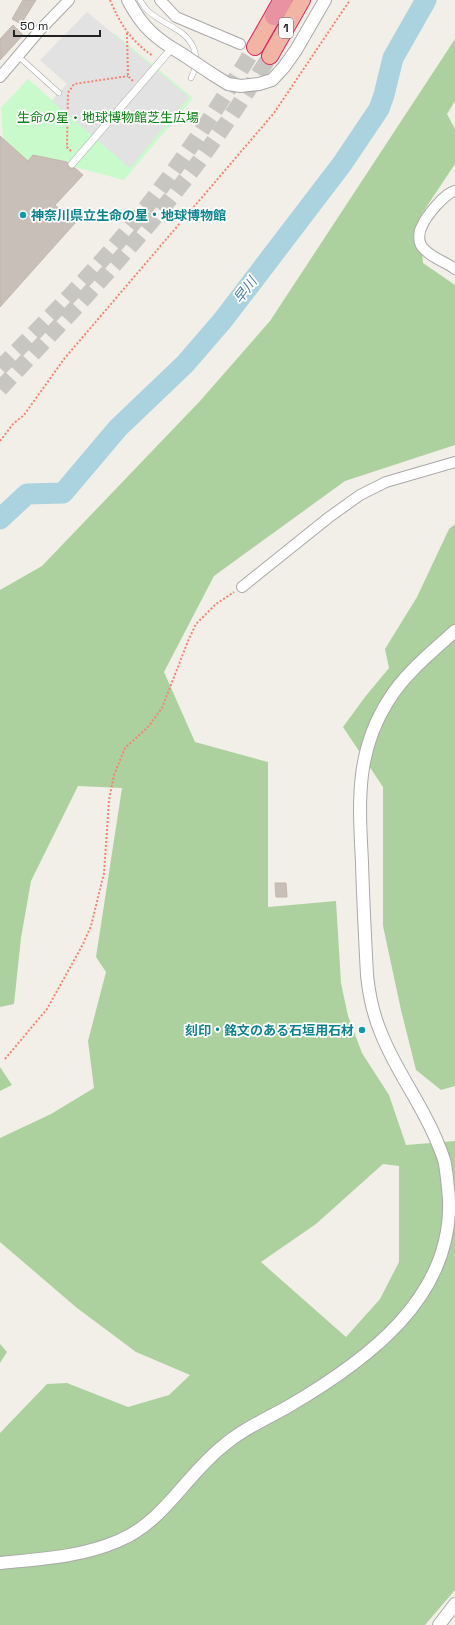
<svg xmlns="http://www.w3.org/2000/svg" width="455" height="1625" viewBox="0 0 455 1625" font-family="'Space Grotesk','Noto Sans JP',sans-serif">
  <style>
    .forest { fill: #add19e; fill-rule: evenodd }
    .park { fill: #c8facc }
    .parking { fill: #e2e2e2 }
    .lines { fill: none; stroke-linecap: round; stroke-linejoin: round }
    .river { stroke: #aad3df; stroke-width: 21 }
    .building { fill: #c7bfb8; stroke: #c4b6ab }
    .trunk-tunnel { stroke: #c8c6c1; stroke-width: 16; stroke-dasharray: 16 8; stroke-linecap: butt }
    .service-casing { stroke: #a9a9a9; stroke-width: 6 }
    .pedestrian-casing { stroke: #a9a9a9; stroke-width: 8 }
    .minor-casing { stroke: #a9a9a9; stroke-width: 12 }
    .tertiary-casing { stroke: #a9a9a9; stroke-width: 14 }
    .trunk-casing { stroke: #dc2a67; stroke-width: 18 }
    .motorway-casing { stroke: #dc2a67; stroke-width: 20 }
    .path { stroke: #fa8072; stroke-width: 2; stroke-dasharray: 2 2; stroke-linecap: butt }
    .service { stroke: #fff; stroke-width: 5 }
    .pedestrian { stroke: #fff; stroke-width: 7 }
    .minor { stroke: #fff; stroke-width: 10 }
    .tertiary { stroke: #fff; stroke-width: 12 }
    .trunk { stroke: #f2b4a3; stroke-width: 16 }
    .motorway { stroke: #e892a2; stroke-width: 18 }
    .tertiary-bridge-casing { stroke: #a9a9a9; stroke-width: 14; stroke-linecap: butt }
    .tertiary-bridge { stroke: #fff; stroke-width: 12 }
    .culture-dot { fill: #0f9aa8; stroke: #fff; stroke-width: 1.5 }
    .labels { text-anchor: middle; stroke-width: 3.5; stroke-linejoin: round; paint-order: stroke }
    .shield { fill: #fff; stroke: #646464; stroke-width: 1 }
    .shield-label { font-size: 12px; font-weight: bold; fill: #222 }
    .park-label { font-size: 13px; fill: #0c8416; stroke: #fff }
    .culture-label { font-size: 13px; font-weight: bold; fill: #0d838f; stroke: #fff; text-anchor: start }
    .water-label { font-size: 14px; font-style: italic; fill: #4a7aab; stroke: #fff }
  </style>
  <rect width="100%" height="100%" fill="#f2efe9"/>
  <path class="forest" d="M455,39V101L447,114L455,129V164L419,218L423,263L455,285V445L345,481L214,576L164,672L195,742L268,762V907L336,901L341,983L348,1016L362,1053L389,1095L406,1145L455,1141V1590L425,1625H0V1433L47,1384L67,1383L128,1407L169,1395L190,1375L136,1352L77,1308L0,1242V1138L51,1114L94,1088L88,1041L106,972L96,957L122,788L78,786L31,881L21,938L14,1004L0,1007V590L42,566L200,401L270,321ZM383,1164L399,1166V1262L380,1299L346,1337L261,1262L316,1224Z
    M455,524V1086L441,1090L416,1070L401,1010L383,926V787L343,727L365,697L389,668L385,649L417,597L449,529Z
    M0,1067L12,1085L0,1091Z
    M0,1344L7,1352L0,1363Z"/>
  <path class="park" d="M114,33L193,98L124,180L75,167L62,181L72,164L33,155L28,161L3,138L1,108L28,79L52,100Z"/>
  <path class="parking" d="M87,12L189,97L130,168L52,101L67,84L40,60Z"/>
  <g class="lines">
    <path class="river" d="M0,519L27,494L63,493L118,428L185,364L223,320L342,164L379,109L384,95L393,58L426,0"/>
  </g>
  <path class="building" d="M23,0H36L21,24L12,19Z
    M13,25L23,35L0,60V39Z
    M0,136L28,161L33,155L67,162L69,168H75L83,175L55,205L75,223L0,307Z
    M275,883H286L287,897H276Z"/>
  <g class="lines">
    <path class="trunk-tunnel" d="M0,368C46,321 92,274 133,224C178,168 218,108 255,47
      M0,389C68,316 138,243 197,164C223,129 247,93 270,56"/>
    <g class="service-casing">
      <path id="service" d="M140,0C142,3 144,7 147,10C162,25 186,28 194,49C198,60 196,68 191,78
        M18,56L59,93"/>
    </g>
    <g class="pedestrian-casing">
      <path id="pedestrian" d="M72,164L172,48"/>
    </g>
    <g class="minor-casing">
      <path id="minor" d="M160,0L176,17L240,44
        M0,77L40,30L69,0
        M455,191C445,193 426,216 422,226C418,233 418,244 424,249C432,258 446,262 455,269
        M242,587L328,518L360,495L386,482L455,462"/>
    </g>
    <g class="tertiary-casing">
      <path id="tertiary" d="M128,0C142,27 156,39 182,54
        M212,74L228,84L241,86L259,84L272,80L284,67L296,50L325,0
        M0,1563C40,1559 81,1557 118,1541C163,1523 186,1475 223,1446C243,1429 266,1419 289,1406C366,1361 453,1298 449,1199C448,1188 447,1175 445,1164C444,1158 441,1151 438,1144C423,1105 396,1072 381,1033C373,1014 369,995 367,975C365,937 363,900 362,862C359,804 355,753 388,701C405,673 432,652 455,631
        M439,1625L455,1604"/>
    </g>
    <g class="trunk-casing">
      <path id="trunk" d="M255,47L279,5
        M270,56L302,0"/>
    </g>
    <g class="motorway-casing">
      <path id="motorway" d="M274,16L283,0"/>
    </g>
    <path class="path" d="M110,0C120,24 131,41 153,56
      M127,33L128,76L133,81
      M71,151L67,147L68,93L74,84L128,76
      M0,441L13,424L24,415L64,359L274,113L350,0
      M5,1059L47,1009L83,944L91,926L104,873L109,800L114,775L125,748L148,727L162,708L188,641L196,624L216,604L234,592"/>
    <use href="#service" class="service"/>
    <use href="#pedestrian" class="pedestrian"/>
    <use href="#minor" class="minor"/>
    <use href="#tertiary" class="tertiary"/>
    <use href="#trunk" class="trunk"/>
    <use href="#motorway" class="motorway"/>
    <g class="tertiary-bridge-casing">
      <path id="tertiary-bridge" d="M182,54L212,74"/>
    </g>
    <use href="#tertiary-bridge" class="tertiary-bridge"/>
  </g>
  <g class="culture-dot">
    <circle cx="23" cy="215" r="4"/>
    <circle cx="362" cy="1030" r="4"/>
  </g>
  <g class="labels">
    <rect class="shield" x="279" y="18" width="14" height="20" rx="3"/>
    <g class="shield-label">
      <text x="286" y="32">1</text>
    </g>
    <g class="park-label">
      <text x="108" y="122">生命の星・地球博物館芝生広場</text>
    </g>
    <g class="culture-label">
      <text x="31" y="220">神奈川県立生命の星・地球博物館</text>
      <text x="354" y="1035" text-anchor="end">刻印・銘文のある石垣用石材</text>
    </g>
    <g class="water-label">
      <text transform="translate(245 290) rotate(-53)" y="5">早川</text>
    </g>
  </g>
  <path d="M14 30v6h86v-6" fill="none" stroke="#222222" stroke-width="2"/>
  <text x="20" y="30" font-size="12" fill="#222222" stroke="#ffffff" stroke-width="3" paint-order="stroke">50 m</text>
</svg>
